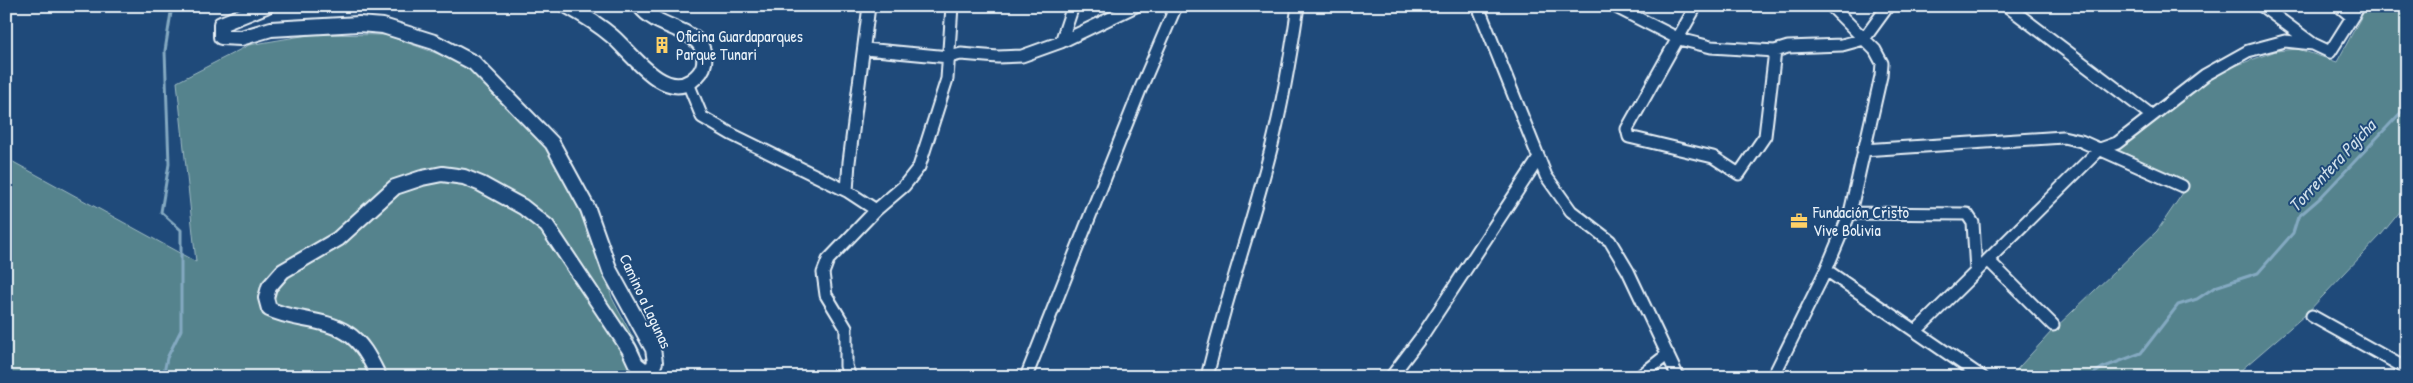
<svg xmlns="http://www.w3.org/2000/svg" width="2413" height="383" viewBox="0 0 2413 383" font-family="'Patrick Hand',sans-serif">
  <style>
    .green { fill: #54838d; stroke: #9ebac2 }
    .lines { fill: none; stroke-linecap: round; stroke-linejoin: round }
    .stream { stroke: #84a9c1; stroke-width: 3 }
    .minor-casing { stroke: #e8f1f8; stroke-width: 15 }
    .tertiary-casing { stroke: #e8f1f8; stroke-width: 18 }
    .minor { stroke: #1f4a7a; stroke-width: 11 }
    .tertiary { stroke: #1f4a7a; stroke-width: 14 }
    .labels { text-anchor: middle; stroke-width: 4; stroke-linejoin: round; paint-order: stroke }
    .poi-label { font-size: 16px; fill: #e8f1f8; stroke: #1f4a7a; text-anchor: start }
    .street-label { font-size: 16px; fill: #e8f1f8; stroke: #1f4a7a }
    .water-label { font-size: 18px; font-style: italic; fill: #cfdfea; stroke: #1f4a7a }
  </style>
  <rect width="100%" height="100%" fill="#1f4a7a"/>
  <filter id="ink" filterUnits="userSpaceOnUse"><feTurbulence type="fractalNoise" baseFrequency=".02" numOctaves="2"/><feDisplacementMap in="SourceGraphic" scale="10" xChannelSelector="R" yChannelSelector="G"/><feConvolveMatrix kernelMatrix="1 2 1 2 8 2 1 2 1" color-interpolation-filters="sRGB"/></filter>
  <g filter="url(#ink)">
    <path class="green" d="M2367,6H2407V203L2381,235L2305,315L2233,377H2010L2052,331L2157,231L2189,184L2111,151L2181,97L2232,67L2276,51L2298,49L2337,62Z
      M314,34L386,35L466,64L546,146L589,224L612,298L640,351L646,377H6V158L196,262L177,82L249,45Z"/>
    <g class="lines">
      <path class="stream" d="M163,377L167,358L181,330V230L161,212L169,164L165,51L172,6
        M2089,377L2102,368L2141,353L2178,305L2197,299L2215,287L2258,273L2293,233L2298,217L2320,198L2407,106"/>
      <g class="minor-casing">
        <path id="minor" d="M1478,6L1546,176L1571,211L1610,241L1628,271L1678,377
          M1614,6L1679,39L1711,47L1775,51L1788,47L1842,45L1864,39L1888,6
          M1696,6L1627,129L1629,137L1713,157L1739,174L1765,136L1775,51
          M2007,6L2151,115
          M2262,6L2313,44
          M2339,6L2351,16
          M1061,42L1073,6
          M865,49L949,57L961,54L998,57L1022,56L1061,42L1136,6
          M688,83L702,117L731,134L847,191L876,210
          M1863,150L2063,137L2081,141L2182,186
          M847,191L849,162L869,6
          M1850,213L1967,214L1973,223L1976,271
          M1988,260L2053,325
          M1826,270L1982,377
          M2312,316L2407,369
          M1916,331L2100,149L2117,143L2205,75L2248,51L2285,41L2313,44L2330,52L2359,6
          M850,377L846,366V328L826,295L823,273L828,260L876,210L904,186L919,167L947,79L952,6
          M1026,377L1140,90L1176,6
          M1207,377C1225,300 1252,225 1271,149C1283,102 1291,54 1298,6
          M1391,377L1422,336L1539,158
          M1639,377L1668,354
          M1773,377L1826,270L1850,213L1881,76L1882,63L1875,50L1831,6"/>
      </g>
      <g class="tertiary-casing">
        <path id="tertiary" d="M266,6L221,24V37L241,38L271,29L359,24L383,26L434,42L474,63L552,143L588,209L610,271L653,349L655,362L652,369L644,370L636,364L629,349L547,226L523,207L481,184L464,177L442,174L422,178L395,187L338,239L283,271L269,287L266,298L269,309C293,321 324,318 347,333C363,343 371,361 379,377
          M567,6C583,15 598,24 612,36C631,52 663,100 691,81C698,76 703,71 704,63C705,56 703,47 698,42C684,27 655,26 640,6"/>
      </g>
      <use href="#minor" class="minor"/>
      <use href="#tertiary" class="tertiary"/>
    </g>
  </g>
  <defs>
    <g id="building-bare" transform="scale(1.35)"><path d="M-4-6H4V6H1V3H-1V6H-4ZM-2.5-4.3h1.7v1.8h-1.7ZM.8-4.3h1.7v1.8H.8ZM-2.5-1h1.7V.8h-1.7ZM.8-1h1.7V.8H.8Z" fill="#ffd166" stroke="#1f4a7a" stroke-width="2.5" paint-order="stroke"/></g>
    <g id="office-bare" transform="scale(1.35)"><path d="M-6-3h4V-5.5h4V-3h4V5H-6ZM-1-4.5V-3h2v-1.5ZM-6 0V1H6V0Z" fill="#ffd166" stroke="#1f4a7a" stroke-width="2.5" paint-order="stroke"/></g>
  </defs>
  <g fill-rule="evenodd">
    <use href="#building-bare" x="662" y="45"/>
    <use href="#office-bare" x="1799" y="221"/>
  </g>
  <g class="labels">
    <g class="poi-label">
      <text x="676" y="42">Oficina Guardaparques<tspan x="676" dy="18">Parque Tunari</tspan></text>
      <text x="1813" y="218">Fundación Cristo<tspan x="1813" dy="18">Vive Bolivia</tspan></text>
    </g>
    <g class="street-label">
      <text transform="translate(646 301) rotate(65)" y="6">Camino a Lagunas</text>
    </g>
    <g class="water-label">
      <text transform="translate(2332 166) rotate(-47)" y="6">Torrentera Pajcha</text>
    </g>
  </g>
  <rect width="2413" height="383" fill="none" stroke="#1f4a7a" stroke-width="25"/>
  <rect x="12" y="12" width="2388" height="358" fill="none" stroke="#e8f1f8" stroke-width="2" filter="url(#ink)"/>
</svg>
